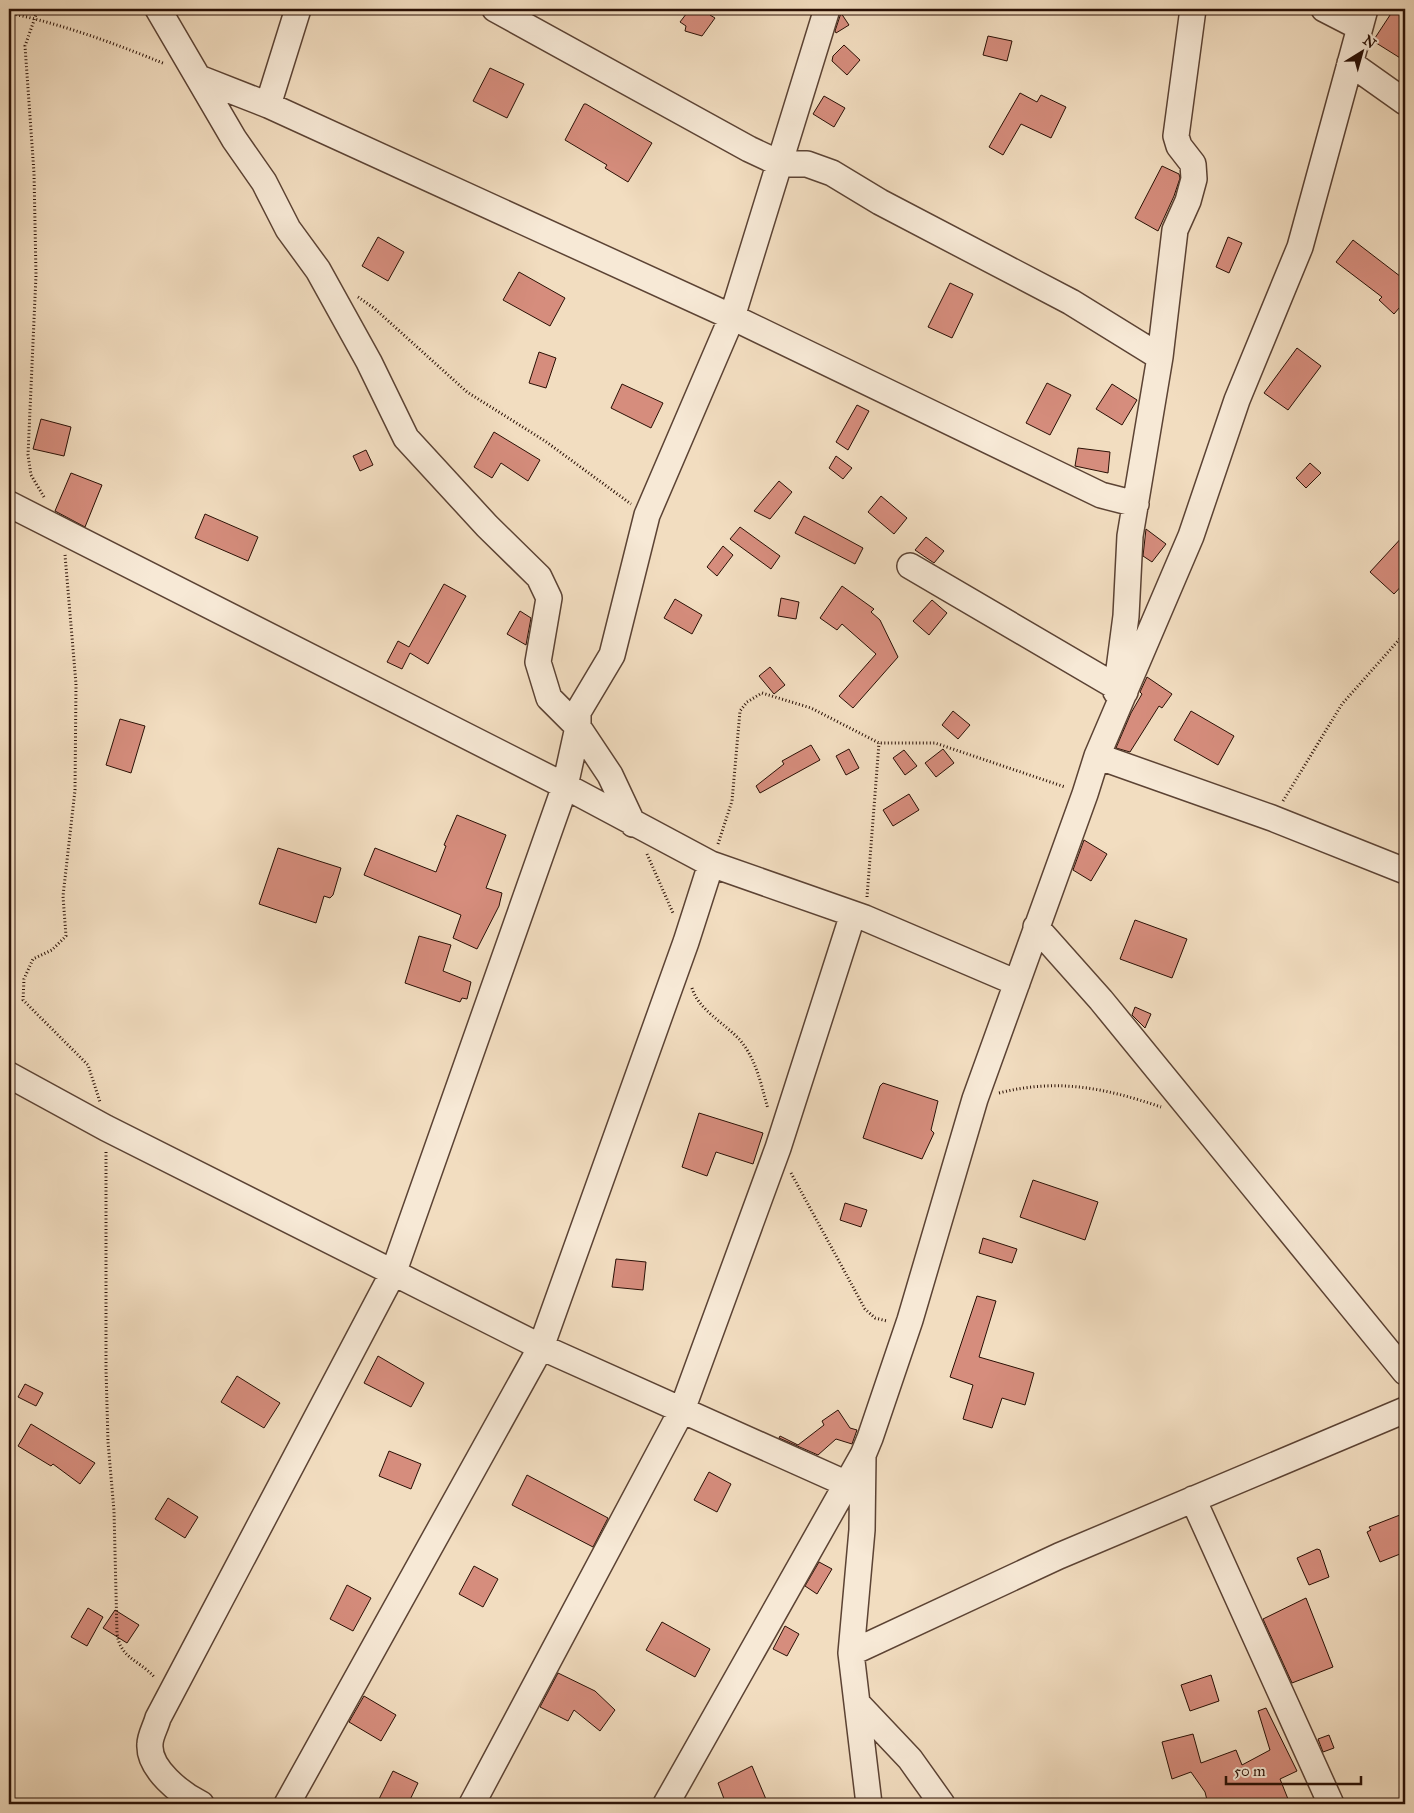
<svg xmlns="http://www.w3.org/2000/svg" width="1414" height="1813" viewBox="0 0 1414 1813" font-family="'IM FELL Great Primer',serif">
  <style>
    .building { fill: #d68d7d; stroke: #2a1005 }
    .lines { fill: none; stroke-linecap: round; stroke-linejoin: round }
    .minor-casing { stroke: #5c4334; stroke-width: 28 }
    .path { stroke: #2a1005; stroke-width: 3; stroke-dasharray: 1 2.5; stroke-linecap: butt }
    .minor { stroke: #f7e9d6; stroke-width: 25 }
  </style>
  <rect width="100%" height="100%" fill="#f2ddc0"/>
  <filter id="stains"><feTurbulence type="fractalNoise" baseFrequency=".004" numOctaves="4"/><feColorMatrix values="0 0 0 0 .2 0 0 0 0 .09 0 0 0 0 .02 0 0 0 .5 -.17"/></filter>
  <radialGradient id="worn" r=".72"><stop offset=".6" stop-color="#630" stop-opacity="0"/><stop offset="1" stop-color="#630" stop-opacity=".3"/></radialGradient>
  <path class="building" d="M690,9H713L710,15L715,18L702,36L685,31L686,26L680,22Z
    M1394,9H1405V61L1373,41Z
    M841,13L849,25L836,33L835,31Z
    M988,36L1012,41L1007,61L983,55Z
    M844,45L860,60L847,75L832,61L833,56Z
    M490,68L524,84L507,118L473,101Z
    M1020,93L1037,102L1041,95L1066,107L1051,138L1021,124L1003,155L989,147Z
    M824,96L845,108L834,127L813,114Z
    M584,104H586L652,143L628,182L605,168L607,165L565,140Z
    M1162,166L1179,174L1180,178L1174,196L1158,231L1135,218Z
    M378,237L404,252L388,281L362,266Z
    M1228,237L1242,243L1229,273L1216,267Z
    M1353,240L1405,280V301L1394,314L1379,300L1382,297L1336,262Z
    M519,272L565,298L550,326L503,300Z
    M950,283L973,294L952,338L928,327Z
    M1297,348L1321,366L1288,410L1264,393Z
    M539,352L556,358L546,388L529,383Z
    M1047,383L1071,395L1050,435L1026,423Z
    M622,384L663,403L651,428L611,408Z
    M1112,384L1137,400L1122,425L1096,409Z
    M857,405L869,411L848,450L836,442Z
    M41,419L71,427L64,456L33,449Z
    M494,432L540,460L528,481L501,463L492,478L474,467Z
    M1078,448L1110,452L1108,473L1075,466Z
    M366,450L373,465L360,471L353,456Z
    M836,456L852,468L843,479L829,468Z
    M1310,463L1321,473L1306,488L1296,478Z
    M71,473L102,485L85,527L55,511Z
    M779,481L792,492L770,519L754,511Z
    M881,496L907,518L894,534L868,512Z
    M205,514L258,537L248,561L195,538Z
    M804,516L863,548L855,564L795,533Z
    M740,527L780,556L771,569L730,539Z
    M1146,529L1166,544L1152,562L1143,556Z
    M1405,534V582L1394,594L1370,572Z
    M926,537L944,551L934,563L915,550Z
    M723,546L733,555L717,576L707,567Z
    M444,584L466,596L428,664L410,653L402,669L387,662L398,641L409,647Z
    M842,586L874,609L871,612L880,620L898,657L853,708L839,696L876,654L842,624L837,630L820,618Z
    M781,598L799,602L796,619L778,616Z
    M675,599L702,615L692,634L664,618Z
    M932,600L947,613L929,635L913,621Z
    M520,611L531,618L526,645L507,634Z
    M770,667L785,685L774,694L759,676Z
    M1147,677L1172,694L1162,708L1159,706L1130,752L1116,748L1131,713L1142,694L1140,692Z
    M953,711L970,725L958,739L942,725Z
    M1191,711L1234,736L1218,765L1174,740Z
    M120,719L145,726L131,773L106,765Z
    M811,745L820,760L760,793L756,786L784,764L782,761Z
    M849,749L859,768L846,775L836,756Z
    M943,749L954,763L936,777L925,763Z
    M904,750L917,766L905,775L893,758Z
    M909,794L919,810L893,826L883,810Z
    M457,815L506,835L486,888L502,893L499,906L477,949L453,938L461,915L364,875L375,848L436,872L446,846L444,845Z
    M1084,840L1107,854L1091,881L1073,870Z
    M278,848L341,868L333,895L330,898L324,896L316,923L259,904Z
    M1135,920L1187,939L1172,978L1120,959Z
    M419,936L451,945L443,971L471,982L467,999L462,998L460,1002L405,983Z
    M1135,1007L1151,1014L1145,1028L1132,1015Z
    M883,1083L938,1101L931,1130L934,1133L922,1159L863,1138L880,1086Z
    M699,1113L763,1133L753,1164L716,1152L707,1176L682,1167Z
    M1033,1180L1098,1202L1085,1240L1020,1217Z
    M845,1203L867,1210L861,1227L840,1220Z
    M983,1238L1017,1249L1012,1263L979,1253Z
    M616,1259L646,1262L643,1290L612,1287Z
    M977,1296L996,1301L979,1357L1034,1373L1025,1405L1002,1398L992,1428L963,1419L973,1385L950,1377Z
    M378,1356L424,1383L411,1407L364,1383Z
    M237,1376L280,1403L264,1428L221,1402Z
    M25,1384L43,1393L36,1406L18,1397Z
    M838,1410L850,1428L857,1430L852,1444L836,1439L818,1455L779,1438L780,1436L798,1445L824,1425L822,1421Z
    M31,1424L95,1463L80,1484L53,1464L51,1466L18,1446Z
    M389,1451L421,1464L411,1489L379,1476Z
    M709,1472L731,1484L717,1512L694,1500Z
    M527,1475L608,1518L593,1547L512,1505Z
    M168,1498L198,1517L185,1538L155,1519Z
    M1405,1513V1552L1380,1562L1367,1532L1371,1530L1369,1527Z
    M1317,1549L1320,1550L1329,1577L1309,1585L1297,1558Z
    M819,1562L832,1569L817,1594L805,1586Z
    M474,1566L498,1579L483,1607L459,1594Z
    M347,1585L371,1598L353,1631L330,1619Z
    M1306,1598L1333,1667L1292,1683L1263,1619Z
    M88,1608L103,1617L87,1646L71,1637Z
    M115,1610L139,1625L127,1643L103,1628Z
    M662,1622L710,1649L695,1677L646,1650Z
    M785,1626L799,1634L787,1656L773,1649Z
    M558,1673L595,1691L615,1710L600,1731L574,1710L568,1721L540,1707Z
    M1211,1675L1219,1701L1190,1711L1181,1685Z
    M364,1696L396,1715L381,1741L349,1722Z
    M1266,1708L1297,1771L1280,1779L1290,1804H1208L1205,1792L1191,1772L1172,1779L1162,1742L1193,1734L1201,1763L1236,1750L1242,1765L1270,1750L1258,1711Z
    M1329,1735L1334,1748L1323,1752L1318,1739Z
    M752,1766L768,1804H726L718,1783Z
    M393,1771L418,1783L408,1804H389L379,1799Z"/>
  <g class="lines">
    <g class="minor-casing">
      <path id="minor" d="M158,9L234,139L264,182L288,229L318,270L369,362L406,438L487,526L539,577L549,598L538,662L549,698L578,727L610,775L633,824
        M495,9L749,149L781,164H807L832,173L880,202L1071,302L1160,357
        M1324,9L1359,27
        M1350,63L1405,102
        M199,78L268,105L732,317L1101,495L1136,504
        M268,105L298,9
        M9,504L565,786L711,864L865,918L1017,983
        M910,566L1125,692
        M1116,692L1126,616L1130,536L1160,357L1175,230L1188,201L1194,179L1193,164L1179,146L1176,136L1193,9
        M1097,756L1272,818L1405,871
        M1036,927L1101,1000L1405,1372
        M9,1075L106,1128L541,1347L847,1484
        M863,1456L862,1530L851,1653L869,1804
        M1193,1499L1331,1804
        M851,1653L1059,1556L1405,1410
        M858,1704L910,1759L942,1804
        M201,1804C181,1794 148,1769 150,1744C150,1736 156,1726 158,1718L394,1271L565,786L578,727V712L612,655L647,515L732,317L827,9
        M287,1804L541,1347L686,942L711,864
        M472,1804L682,1410L778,1148L853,914
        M666,1804L863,1455L870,1438L910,1320L975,1099L1085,794L1097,756L1191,536L1237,400L1300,247L1365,9"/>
    </g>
    <path class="path" d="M38,9L25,46L34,173L36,275L28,455L31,475L44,497
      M9,13C62,24 114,43 165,64
      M358,297L375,309L467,392L545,441L631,504
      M65,555L76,684L75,790L63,896L66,936L52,950L33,959L24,979L23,1000L88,1065L100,1102
      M1283,801L1342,704L1405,633
      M718,844L732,801L740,711L747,702L762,693L811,708L879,743H935L1065,787
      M647,854L673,913
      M867,897L879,743
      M692,988C698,1009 724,1023 739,1039C756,1058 761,1084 768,1109
      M999,1093C1058,1078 1105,1088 1161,1107
      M106,1152V1369L108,1442L114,1511L117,1633C120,1659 140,1660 155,1678
      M791,1173L865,1309L875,1318L887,1321"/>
    <use href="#minor" class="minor"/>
  </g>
  <rect width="1414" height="1813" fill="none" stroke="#f2ddc0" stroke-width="30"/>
  <rect x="10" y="10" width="1394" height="1793" fill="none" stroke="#2a1005" stroke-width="2.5"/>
  <rect x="15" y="15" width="1384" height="1783" fill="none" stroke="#2a1005"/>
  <g transform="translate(1362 52) rotate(37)" stroke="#f7e9d6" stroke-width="4" paint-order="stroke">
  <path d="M0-4L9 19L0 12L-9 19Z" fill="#2a1005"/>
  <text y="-8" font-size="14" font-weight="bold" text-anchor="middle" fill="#2a1005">N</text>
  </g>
  <path d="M1226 1776v8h135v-8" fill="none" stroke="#2a1005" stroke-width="2.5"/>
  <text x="1234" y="1776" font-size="15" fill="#2a1005" stroke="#f7e9d6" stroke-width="4" paint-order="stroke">50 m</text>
  <rect width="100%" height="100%" filter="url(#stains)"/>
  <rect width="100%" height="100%" fill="url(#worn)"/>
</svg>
